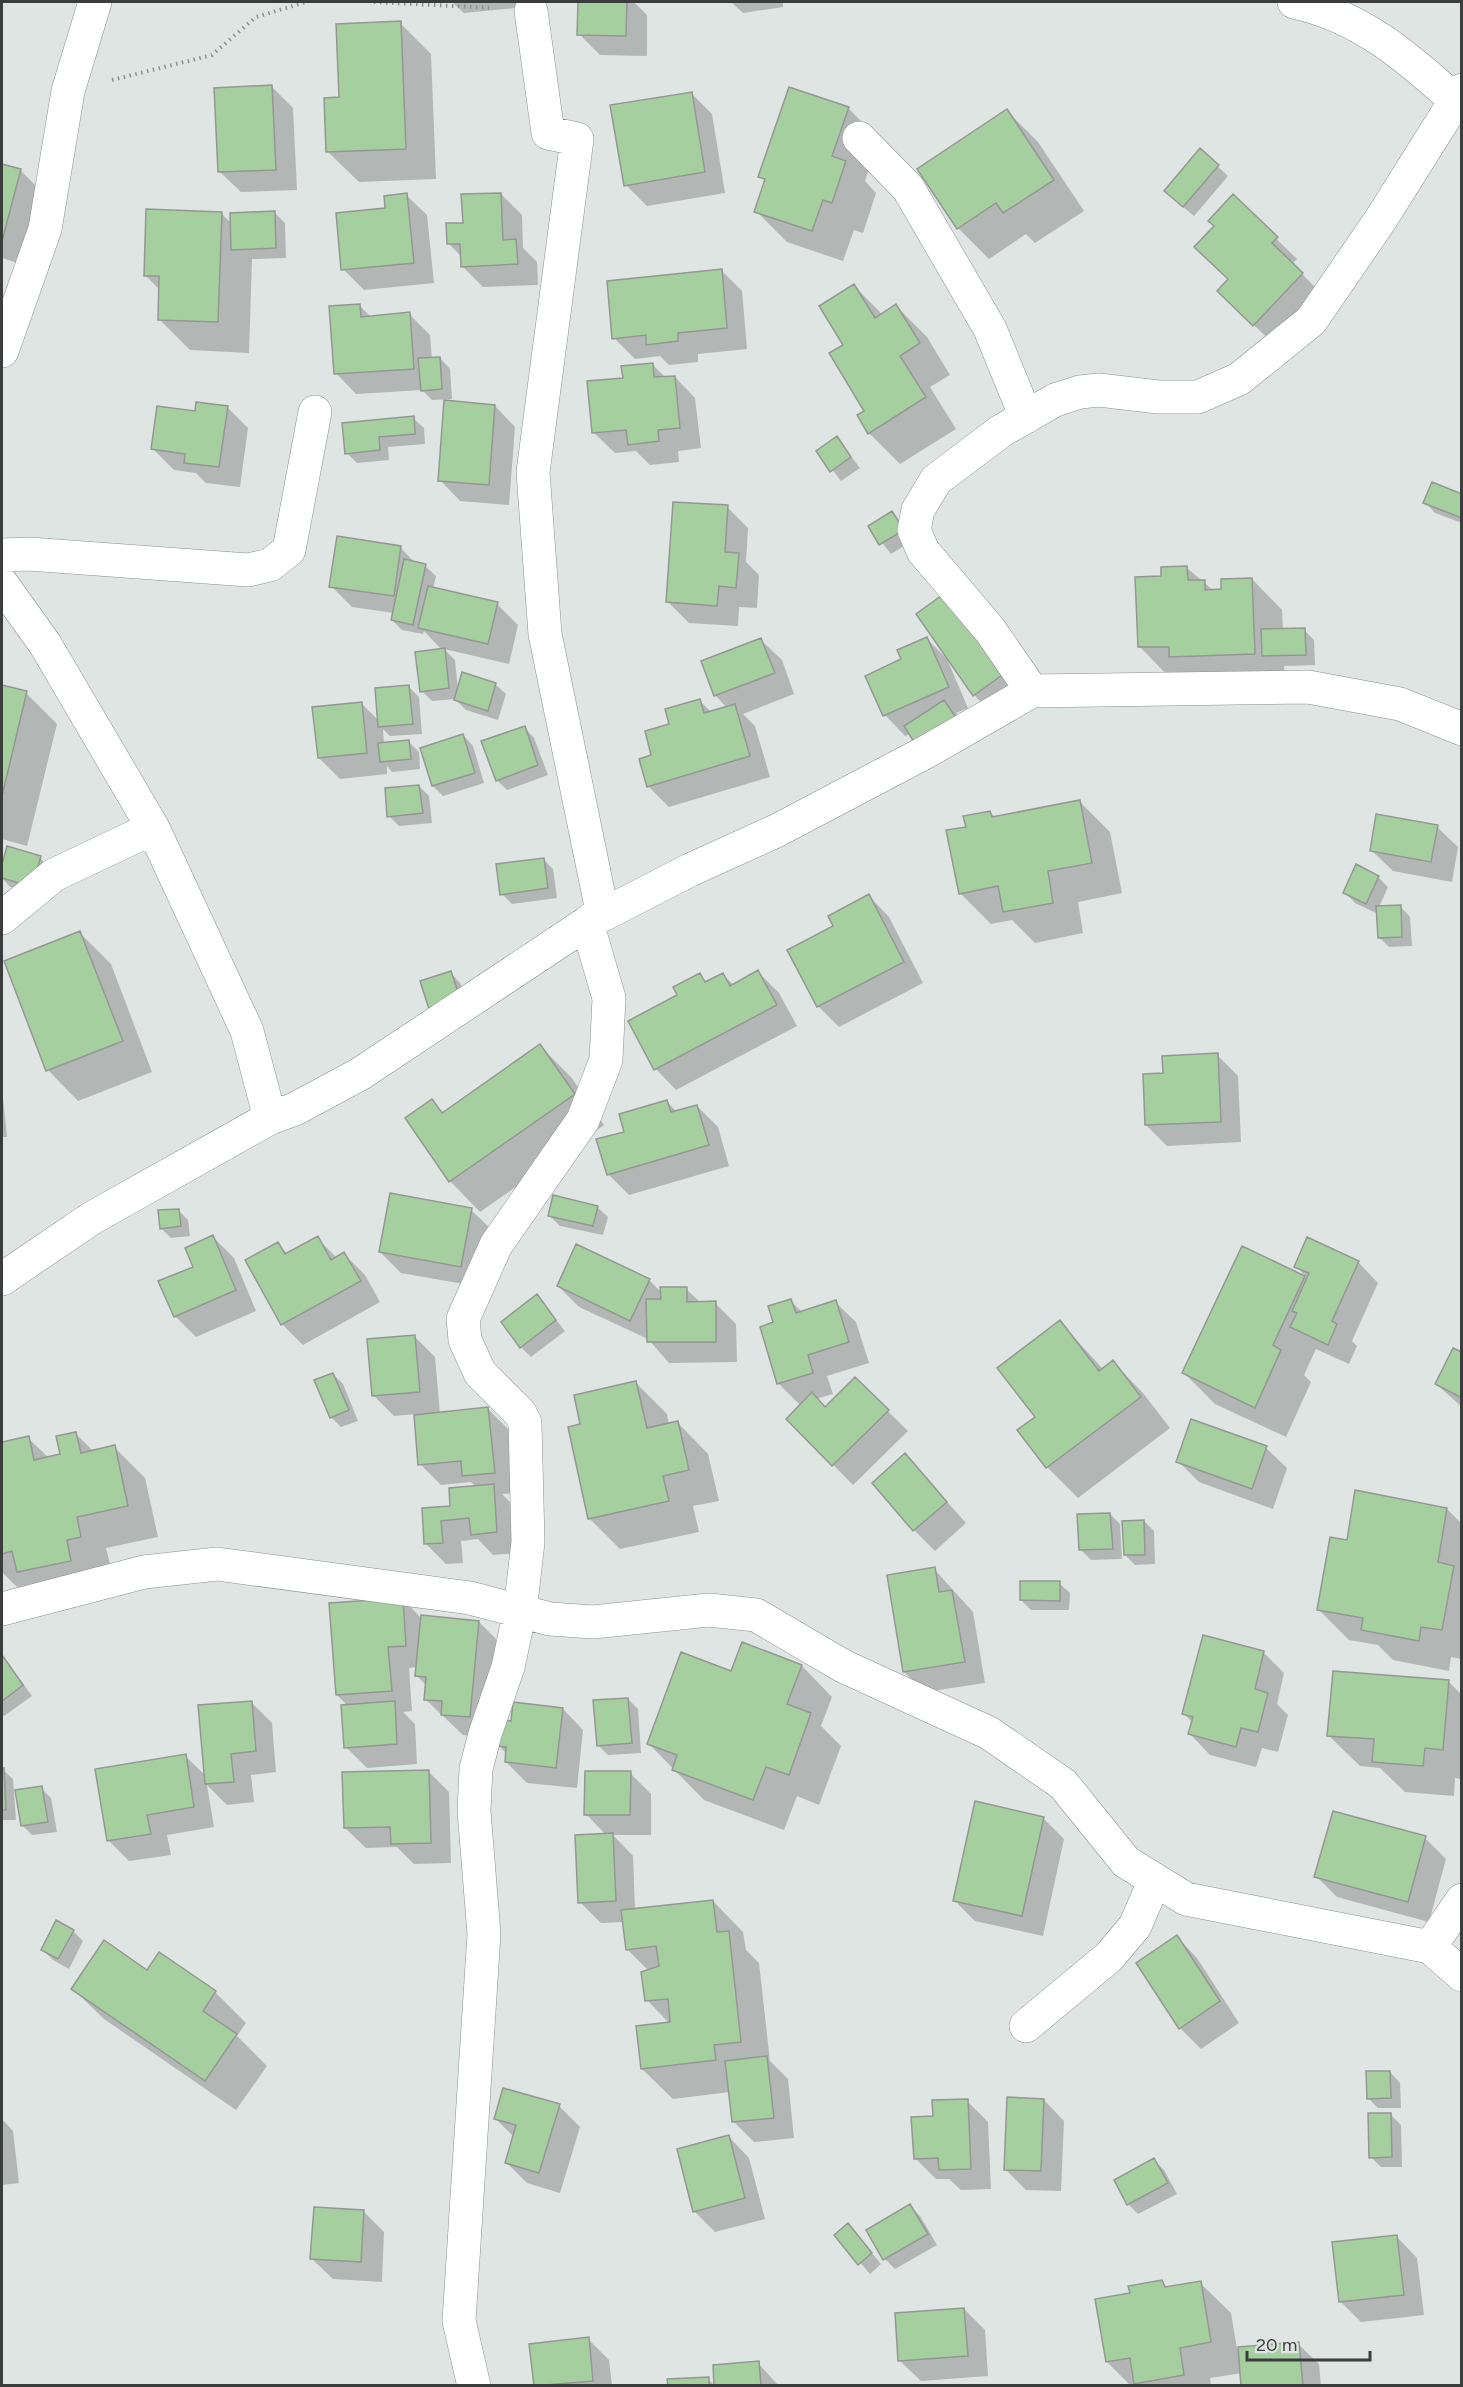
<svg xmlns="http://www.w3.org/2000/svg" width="1463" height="2387" viewBox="0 0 1463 2387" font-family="Figtree,sans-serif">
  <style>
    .shadow { fill: #0003 }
    .building { fill: #a6cfa0; stroke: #949793; stroke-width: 1.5 }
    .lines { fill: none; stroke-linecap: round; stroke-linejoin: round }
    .minor-casing { stroke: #8a908d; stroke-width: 34 }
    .path { stroke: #8d9290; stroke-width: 4; stroke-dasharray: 1.5 4.5; stroke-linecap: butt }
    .minor { stroke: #fff; stroke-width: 33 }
  </style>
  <rect width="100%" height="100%" fill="#dfe5e3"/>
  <path class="shadow" d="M452,2H516V8L464,13Z
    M580,2H634L647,15V56L600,55L579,34Z
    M731,2H783V7L743,13Z
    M400,23L431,54L436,179L359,182L328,152L340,99Z
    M272,87L293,108L297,190L241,192L220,172Z
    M691,93L712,114L725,193L647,206L626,185Z
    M848,108L879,139L865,181L876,193L863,233L854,230L843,261L787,242L756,211L766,182L760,176Z
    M1007,111L1038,142L1084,211L1035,243L1026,234L989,259L958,228Z
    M1200,150L1228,176L1194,216L1176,201Z
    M2,165L20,170L41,191L21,264L2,258Z
    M501,194L522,215L523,248L537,262L538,285L483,287L462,266V257L448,243L464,224Z
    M406,195L427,215L434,283L364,290L343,269L386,210Z
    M1233,197L1297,259L1292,264L1323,295L1275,345L1240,312L1229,280L1215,227Z
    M275,213L285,223L286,258L252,259L249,353L190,350L159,319L160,290L145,275L222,214L232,224Z
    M722,271L742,291L747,349L698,354V362L669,365L660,356L635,359L614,338Z
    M854,286L883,315L896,306L927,337L950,375L930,387L956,429L900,464L869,433L866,411L845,345Z
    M360,306L371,317L409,314L430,335L432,359L440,358L450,369L452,399L432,400L422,390L356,394L336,373Z
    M652,364L666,378L675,377L695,398L701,448L678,451L679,462L650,465L636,451L615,453L594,433L624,379Z
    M495,406L515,427L509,505L460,501L440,480Z
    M227,407L248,428L240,487L206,483L196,473L174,470L153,449L196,413Z
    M413,418L424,428L425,444L388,447L389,460L357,463L347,453Z
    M837,438L860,468L841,481L818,451Z
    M1462,496V523L1435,513L1425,502Z
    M727,507L748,528L746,562L759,575L757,608L739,607L738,626L689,623L668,602Z
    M891,513L912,541L891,554L870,527Z
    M401,548L416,564L425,566L436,576L433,589L497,604L518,625L509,664L444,649L455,660L458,691L495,684L506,694L498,720L466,710L455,699L432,701L422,691L442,650L424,631L423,634L402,630L392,620L394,613L352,607L331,586Z
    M1187,568L1214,591L1222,590L1252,579L1282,610L1283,630H1304L1314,640L1315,665L1284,666L1285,684L1170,678L1140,647L1162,578Z
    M945,595L1022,696L995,716L974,695Z
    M926,638L947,659L968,708L956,713L970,735L910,734L905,736L885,715L867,677L903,660Z
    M761,640L782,660L794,694L743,714L755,726L770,777L669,807L648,786L653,756L671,725L700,701L711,712L727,708L716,696L703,662Z
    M2,687L26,693L57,724L27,846L2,839Z
    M409,687L419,697L422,734L390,736L383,729L384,744L409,742L419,752L420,769L392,772L387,766V774L340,779L319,758L362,704L379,721Z
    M524,727L534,738L548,775L507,790L497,780Z
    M463,735L473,746L484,783L443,796L433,786Z
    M419,786L429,796L432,823L399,826L389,816Z
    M1080,802L1110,832L1122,893L1078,902L1083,933L1035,943L1012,920L991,924L960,893L968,829L990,812L996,818Z
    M1437,827L1458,847L1452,882L1393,871L1372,851Z
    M8,848L40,858L50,868L42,896L10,887L2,878Z
    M543,859L553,869L557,898L512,904L502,894Z
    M1378,877L1388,887L1379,907L1400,906L1410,917L1412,946L1389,947L1379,937L1378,914L1355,903L1345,892Z
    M869,896L889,917L923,983L839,1027L818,1006L835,927Z
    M80,933L111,964L152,1072L78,1101L48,1070L6,962Z
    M450,972L460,983L469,1008L440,1018Z
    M758,972L779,993L797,1026L676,1090L656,1069L679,995L700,975L708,983L723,975L734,985Z
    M540,1046L571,1077L604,1125L480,1212L450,1181L432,1101L444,1113Z
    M1217,1055L1238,1076L1241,1142L1167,1146L1146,1125L1165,1075Z
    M2,1088L7,1137H2Z
    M667,1102L677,1112L697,1106L718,1127L729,1166L629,1195L608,1174L626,1133Z
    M597,1207L608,1217L603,1235L560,1226L550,1216Z
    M178,1210L188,1220L190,1236L171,1238L161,1228Z
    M471,1210L492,1230L481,1287L401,1273L380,1252Z
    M213,1237L234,1258L256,1311L196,1337L175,1316L194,1267Z
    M317,1238L337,1258L344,1254L365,1275L380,1302L303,1345L282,1324L277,1244L288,1254Z
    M1243,1248L1307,1278L1296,1266L1358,1262L1378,1283L1352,1341L1357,1346L1349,1364L1316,1349L1304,1375L1311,1382L1286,1437L1215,1404L1184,1373Z
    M649,1280L662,1293L686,1289L701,1303H715L736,1324L737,1362L669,1363L648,1339L579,1307L558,1286Z
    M537,1296L565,1331L531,1357L521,1347Z
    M791,1301L802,1312L835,1302L856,1322L869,1363L827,1376L833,1394L816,1399L825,1408L855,1379L908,1431L853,1485L788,1419L801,1406L778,1383L775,1323Z
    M1060,1322L1103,1369L1113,1362L1143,1393L1170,1428L1078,1498L1047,1467L1019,1431L1037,1418Z
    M414,1336L435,1357L440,1414L488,1409L509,1430L515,1493L502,1494L514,1506L517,1553L493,1555L478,1539L461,1541L463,1563L446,1564L425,1543L423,1509L452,1507L476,1487L471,1482L441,1485L420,1464L416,1414L394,1416L373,1395Z
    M1462,1354V1407L1436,1384Z
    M333,1374L343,1384L358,1421L341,1427L331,1417Z
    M636,1383L667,1414L669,1425L678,1423L708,1454L719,1501L693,1506L699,1532L620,1549L589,1518L581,1425Z
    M75,1433L94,1452L114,1447L145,1478L158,1537L106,1548L111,1568L18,1588L2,1572V1444L28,1438L49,1458L62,1455Z
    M1266,1448L1287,1468L1273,1509L1199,1482L1178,1461Z
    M905,1455L966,1523L935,1551L914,1530Z
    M1447,1509L1462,1524V1659L1451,1657L1449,1671L1393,1660L1378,1645L1349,1640L1319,1610L1348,1541Z
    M1110,1514L1120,1524L1122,1559L1091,1560L1081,1550Z
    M1144,1521L1154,1531L1155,1564L1135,1565L1125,1555Z
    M934,1569L973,1612L985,1683L925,1692L904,1672Z
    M1059,1583L1070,1593L1069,1610H1031L1021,1600Z
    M403,1599L420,1617L479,1622L500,1643L490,1738L463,1735L425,1699L427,1686L417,1676V1667L409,1668L412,1711L403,1712L415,1724L417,1764L367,1768L346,1747L348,1706L337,1695Z
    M743,1644L802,1666L832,1697L821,1726L841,1746L819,1805L797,1796L784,1830L704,1800L648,1743L732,1673Z
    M1264,1653L1284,1673L1277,1704L1288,1715L1278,1752L1262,1748L1256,1767L1210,1755L1190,1734L1193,1723L1184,1714Z
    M2,1654L32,1696L4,1716L2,1714Z
    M1448,1681L1462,1695V1779L1455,1778L1454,1796L1405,1792L1380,1768L1360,1766L1329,1736Z
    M628,1699L638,1709L641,1753L608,1755L598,1745Z
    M251,1702L272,1723L276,1772L251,1775L254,1802L227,1805L207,1785L214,1827L167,1835L171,1855L129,1861L108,1840L185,1756L206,1776Z
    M563,1709L583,1730L577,1788L527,1783L506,1762L507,1754L498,1745L512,1723Z
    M2,1769L13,1779L16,1820H2Z
    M428,1771L449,1792L451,1863L414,1864L397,1847L366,1848L345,1828Z
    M630,1773L651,1794V1835H613L633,1856L635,1910L713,1901L743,1932L746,1950L759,1963L770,2061L788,2079L794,2138L754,2142L733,2121L730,2092L673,2099L642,2069L670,2024L647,2000L649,1971L627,1949L624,1922L601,1923L580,1902L606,1835L586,1814Z
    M41,1788L51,1798L57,1832L32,1835L22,1825Z
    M1043,1818L1064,1839L1043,1936L975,1921L954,1900Z
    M1425,1838L1446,1859L1429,1922L1337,1897L1316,1876Z
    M73,1931L83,1941L69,1969L53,1960L43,1950Z
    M1177,1937L1197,1958L1239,2023L1201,2049L1180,2028Z
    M147,1972L215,1992L246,2023L237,2036L267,2066L236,2110L104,2019L73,1989Z
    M1390,2072L1400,2083L1401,2108H1378L1368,2098Z
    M1044,2100L1064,2121L1061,2191L1026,2190L1005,2169Z
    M967,2101L988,2122L991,2189L961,2190L949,2179H936L915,2158L935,2118Z
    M559,2106L580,2127L560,2193L527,2183L507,2163L514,2137L496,2119Z
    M1391,2115L1401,2125L1402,2167H1381L1371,2157Z
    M2,2119L13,2131L19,2183L2,2185Z
    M729,2137L749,2158L765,2219L715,2232L694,2211Z
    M1154,2160L1164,2170L1177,2194L1138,2214L1128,2204Z
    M910,2206L920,2216L937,2245L895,2269L885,2259L868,2230Z
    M363,2211L384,2232L382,2282L333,2279L312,2259Z
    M848,2225L881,2264L870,2274L836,2235Z
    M1397,2237L1417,2258L1424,2315L1361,2322L1340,2301Z
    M1161,2281L1168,2288L1200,2283L1231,2313L1237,2349L1298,2344L1319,2364L1321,2386H1243L1242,2373L1210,2378L1211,2386H1131L1107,2362L1132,2294Z
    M964,2309L985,2330L988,2376L921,2381L900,2361Z
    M588,2339L609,2360L612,2386H535Z
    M758,2363L779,2386H716Z
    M708,2379L715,2386H669Z"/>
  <path class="building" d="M578,2H627L626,36L577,35Z
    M401,21L406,149L326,152L324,98L339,97L336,24Z
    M272,85L276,170L218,172L214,88Z
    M789,87L849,107L832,156L846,161L832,203L823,200L812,231L754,212L765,179L758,177Z
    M692,92L705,172L624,186L610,105Z
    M1007,109L1054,180L1003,213L996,203L957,229L917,169Z
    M1200,148L1219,165L1183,207L1164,191Z
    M2,164L21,169L2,241Z
    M407,193L414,263L341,270L336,213L385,208L384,196Z
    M501,193L503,240L516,239L518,264L461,267L460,244H447L446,223H463L461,194Z
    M1233,194L1278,237L1272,243L1303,273L1253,326L1217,291L1228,279L1194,247L1214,226L1208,221Z
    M146,209L222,212L218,322L158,320L159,276H144Z
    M275,211L276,248L231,250L230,213Z
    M722,269L727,328L678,333V341L646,345V335L612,339L607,281Z
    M854,284L875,318L896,304L920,343L900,356L926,397L868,434L857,415L864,411L829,353L843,345L819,306Z
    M360,304L361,317L410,312L414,369L334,374L329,306Z
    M440,357L442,389L421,391L418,358Z
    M653,363L654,377L675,376L680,428L658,430L659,441L628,445L626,430L592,433L587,381L623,378L621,366Z
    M444,400L495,405L489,485L438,481Z
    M196,402L228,406L219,467L184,463L185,454L151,449L157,406L195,411Z
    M414,416L415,434L379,437L380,450L345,454L342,423Z
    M837,436L851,457L830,472L816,451Z
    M1432,482L1462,494V518L1423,503Z
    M673,502L728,505L725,552L739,553L736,588L719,586L717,606L666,602Z
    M892,511L904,530L879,545L868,526Z
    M337,536L401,546L394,596L329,587Z
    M404,559L426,564L413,625L391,620Z
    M1187,566L1188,580H1205V590L1221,589V579L1252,578L1255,654L1169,657V647H1138L1135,577L1161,576V567Z
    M428,586L498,602L488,644L418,628Z
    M945,593L1002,675L973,696L916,614Z
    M1305,628L1306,655L1262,656L1261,629Z
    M927,637L949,687L883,716L865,676L901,659L897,650Z
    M761,638L775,673L714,696L701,661Z
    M445,648L449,688L420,692L415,652Z
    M462,672L496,683L488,711L454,700Z
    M2,685L27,691L2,796Z
    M409,685L413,724L378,727L375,688Z
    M700,699L704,713L735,704L750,756L647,787L639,759L651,755L645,731L669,724L665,709Z
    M944,700L961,725L920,752L904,726Z
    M362,702L367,753L318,758L312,707Z
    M525,726L538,765L496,781L481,741Z
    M463,734L475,773L432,786L420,748Z
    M409,740L411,759L380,762L378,743Z
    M419,785L423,813L387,817L385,788Z
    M1080,800L1092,863L1048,871L1053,903L1003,912L998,886L959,894L946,830L966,827L963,816L990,811L992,817Z
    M1376,814L1438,825L1431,862L1370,851Z
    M7,846L41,856L32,887L2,878V864Z
    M544,858L548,888L500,895L496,864Z
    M1356,864L1379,876L1366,904L1343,893Z
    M869,894L904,962L817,1007L787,950L833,926L828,916Z
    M1401,905L1402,937L1378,938L1376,906Z
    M80,931L123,1041L46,1071L4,961Z
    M758,970L777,1005L654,1070L628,1021L677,995L673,987L700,973L705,982L723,973L730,986Z
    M451,971L460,998L429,1009L420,981Z
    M540,1044L575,1094L449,1182L405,1118L432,1099L442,1113Z
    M1218,1053L1221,1122L1145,1125L1143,1074L1163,1073L1162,1056Z
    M667,1100L671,1112L697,1105L709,1145L607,1175L596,1139L624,1132L619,1114Z
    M390,1193L472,1208L461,1267L379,1252Z
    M553,1195L598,1206L593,1226L548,1216Z
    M179,1209L181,1226L160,1229L158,1210Z
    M213,1235L236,1290L174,1317L158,1281L193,1267L185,1248Z
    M318,1236L331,1260L344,1252L361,1281L281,1325L245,1260L278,1242L285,1254Z
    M1307,1237L1359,1261L1332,1321L1337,1324L1328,1345L1290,1327L1297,1313L1292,1311L1309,1273L1294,1267Z
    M576,1244L650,1279L630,1321L557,1286Z
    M1242,1246L1305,1276L1273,1345L1281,1350L1255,1408L1182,1373Z
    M660,1287H687V1302L716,1301V1342H647L646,1299H661Z
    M537,1294L556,1320L520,1348L501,1322Z
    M791,1299L796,1313L836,1300L849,1342L808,1355L813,1373L777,1384L760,1327L773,1322L768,1306Z
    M1060,1320L1099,1371L1113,1360L1141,1397L1046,1468L1017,1430L1035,1417L997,1368Z
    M415,1335L420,1392L372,1396L367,1339Z
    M1453,1348L1462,1352V1398L1435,1384Z
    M333,1373L349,1410L330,1418L314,1380Z
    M855,1377L889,1410L832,1466L786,1419L812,1392L825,1407Z
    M636,1381L647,1428L678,1421L689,1470L663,1476L669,1501L588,1519L568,1427L580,1424L574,1395Z
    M488,1407L495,1473L462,1476L461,1461L418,1465L414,1415Z
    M1191,1419L1267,1446L1252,1489L1176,1462Z
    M76,1432L81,1453L115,1445L128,1506L77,1517L81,1537L67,1540L71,1561L17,1572L12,1551L2,1554V1442L29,1436L34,1460L60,1454L56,1436Z
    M905,1453L947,1502L913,1531L872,1483Z
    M494,1484L497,1532L471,1535L469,1518L441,1521L443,1543L424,1544L422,1508L450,1506L449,1488Z
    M1355,1490L1447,1508L1438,1562L1454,1566L1442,1630L1421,1627L1419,1641L1361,1630L1363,1618L1317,1610L1330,1537L1347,1540Z
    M1110,1513L1113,1549L1079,1550L1077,1514Z
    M1144,1520L1145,1555H1124L1122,1521Z
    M935,1567L939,1592L952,1590L965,1662L903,1672L887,1575Z
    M1020,1581H1060V1601L1020,1600Z
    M403,1598L406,1646L388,1647L392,1691L336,1695L329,1603Z
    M421,1615L479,1621L470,1717L441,1715L442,1701L424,1700L426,1677L415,1676Z
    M1203,1635L1264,1651L1255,1689L1268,1693L1258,1732L1241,1728L1236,1747L1188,1734L1193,1717L1182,1714Z
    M742,1642L802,1665L787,1704L811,1713L789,1775L766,1767L753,1800L672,1770L677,1755L647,1744L681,1652L731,1671Z
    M2,1655L23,1685L2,1701Z
    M1333,1671L1449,1680L1443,1750L1425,1748L1423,1766L1372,1762L1374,1739L1327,1736Z
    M628,1698L632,1743L597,1746L593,1700Z
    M252,1701L256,1751L231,1754L234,1782L205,1784L198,1705Z
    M395,1701L397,1744L344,1748L341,1705Z
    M513,1702L563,1708L556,1768L505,1762L506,1747L497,1746L500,1719L511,1721Z
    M186,1754L194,1807L147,1815L151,1834L107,1841L95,1769Z
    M2,1768H4L6,1810H2Z
    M429,1770L431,1843L391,1844L390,1827L344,1828L342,1772Z
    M585,1771H631L630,1815H584Z
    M42,1786L48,1822L21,1826L15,1790Z
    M975,1801L1044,1817L1022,1916L953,1901Z
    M1333,1811L1426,1836L1408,1902L1314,1877Z
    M613,1833L616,1901L578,1903L575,1835Z
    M713,1900L717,1932L729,1931L741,2042L714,2045L716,2060L641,2069L636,2026L670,2022L668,1999L645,2001L641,1972L659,1966L656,1946L626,1950L621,1910Z
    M56,1920L74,1930L58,1959L41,1950Z
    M1177,1935L1220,2001L1179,2029L1136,1963Z
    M104,1940L147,1970L159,1952L216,1991L203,2011L237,2034L205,2081L71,1989Z
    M767,2056L774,2118L732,2122L725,2061Z
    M1366,2071H1390L1391,2098L1367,2099Z
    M503,2088L560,2104L539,2173L505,2163L516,2125L494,2119Z
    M1007,2097L1044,2099L1041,2171L1004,2170Z
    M968,2099L971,2169L939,2170L938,2158L914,2159L911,2117L933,2116L932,2100Z
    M1368,2113H1391L1392,2157L1369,2158Z
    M729,2135L745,2198L693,2212L677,2149Z
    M1154,2158L1168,2183L1127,2205L1114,2180Z
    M910,2204L928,2234L883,2260L866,2230Z
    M314,2207L364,2210L361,2262L310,2259Z
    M848,2223L872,2253L858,2265L834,2235Z
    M1397,2235L1404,2295L1339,2302L1332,2242Z
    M1162,2280L1165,2287L1201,2281L1211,2342L1180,2348L1184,2375L1134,2384L1130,2358L1106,2362L1095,2299L1130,2293L1128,2286Z
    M964,2308L968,2356L898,2361L895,2313Z
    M589,2337L593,2381L534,2386L529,2344Z
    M1299,2342L1303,2386H1241L1238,2347Z
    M759,2361L761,2386H714L713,2365Z
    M709,2377V2386H668L667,2379Z"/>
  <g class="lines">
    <g class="minor-casing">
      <path id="minor" d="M1294,2C1360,16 1406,56 1455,100
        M859,138L908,188L990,329L1026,417
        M2,351L45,229L68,91L95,2
        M2,555L29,554L248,570L270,565L289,550L315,412
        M2,584L45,644L153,828L247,1031L270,1118
        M1032,691L1308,687L1400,704L1462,729
        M2,918L54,875L153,828
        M2,1279L92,1218L270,1118L295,1109L360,1074L587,923L690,870L776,831L926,752L1032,691L990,630L923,551L914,530L918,510L936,480L1001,431L1055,400L1080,392L1099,390L1158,397H1198L1239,379L1311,321L1381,219L1462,90
        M2,1609L144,1572L217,1564L470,1598L550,1619L593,1622L709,1610L756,1615L843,1666L989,1733L1063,1784L1126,1862L1186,1899L1430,1947L1462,1975
        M1430,1947L1462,1900
        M1026,2026L1109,1957L1135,1926L1155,1880
        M474,2386L459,2321L484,1934L474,1811L476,1769L485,1734L508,1667L520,1611L528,1542L525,1423L520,1413L480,1373L465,1340L463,1319L496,1245L583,1120L606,1060L609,998L587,923L602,911L545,634L533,472L577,139L548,133L531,11"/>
    </g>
    <path class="path" d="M374,2L493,8
      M112,80L212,55L256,17L306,2"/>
    <use href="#minor" class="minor"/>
  </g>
  <rect width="1463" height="2387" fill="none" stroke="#3a3d3c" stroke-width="6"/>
  <path d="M1247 2351v9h123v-9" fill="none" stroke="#3a3d3c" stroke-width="3"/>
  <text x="1256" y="2351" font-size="18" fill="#3a3d3c" stroke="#dfe5e3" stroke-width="4.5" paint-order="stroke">20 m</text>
</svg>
